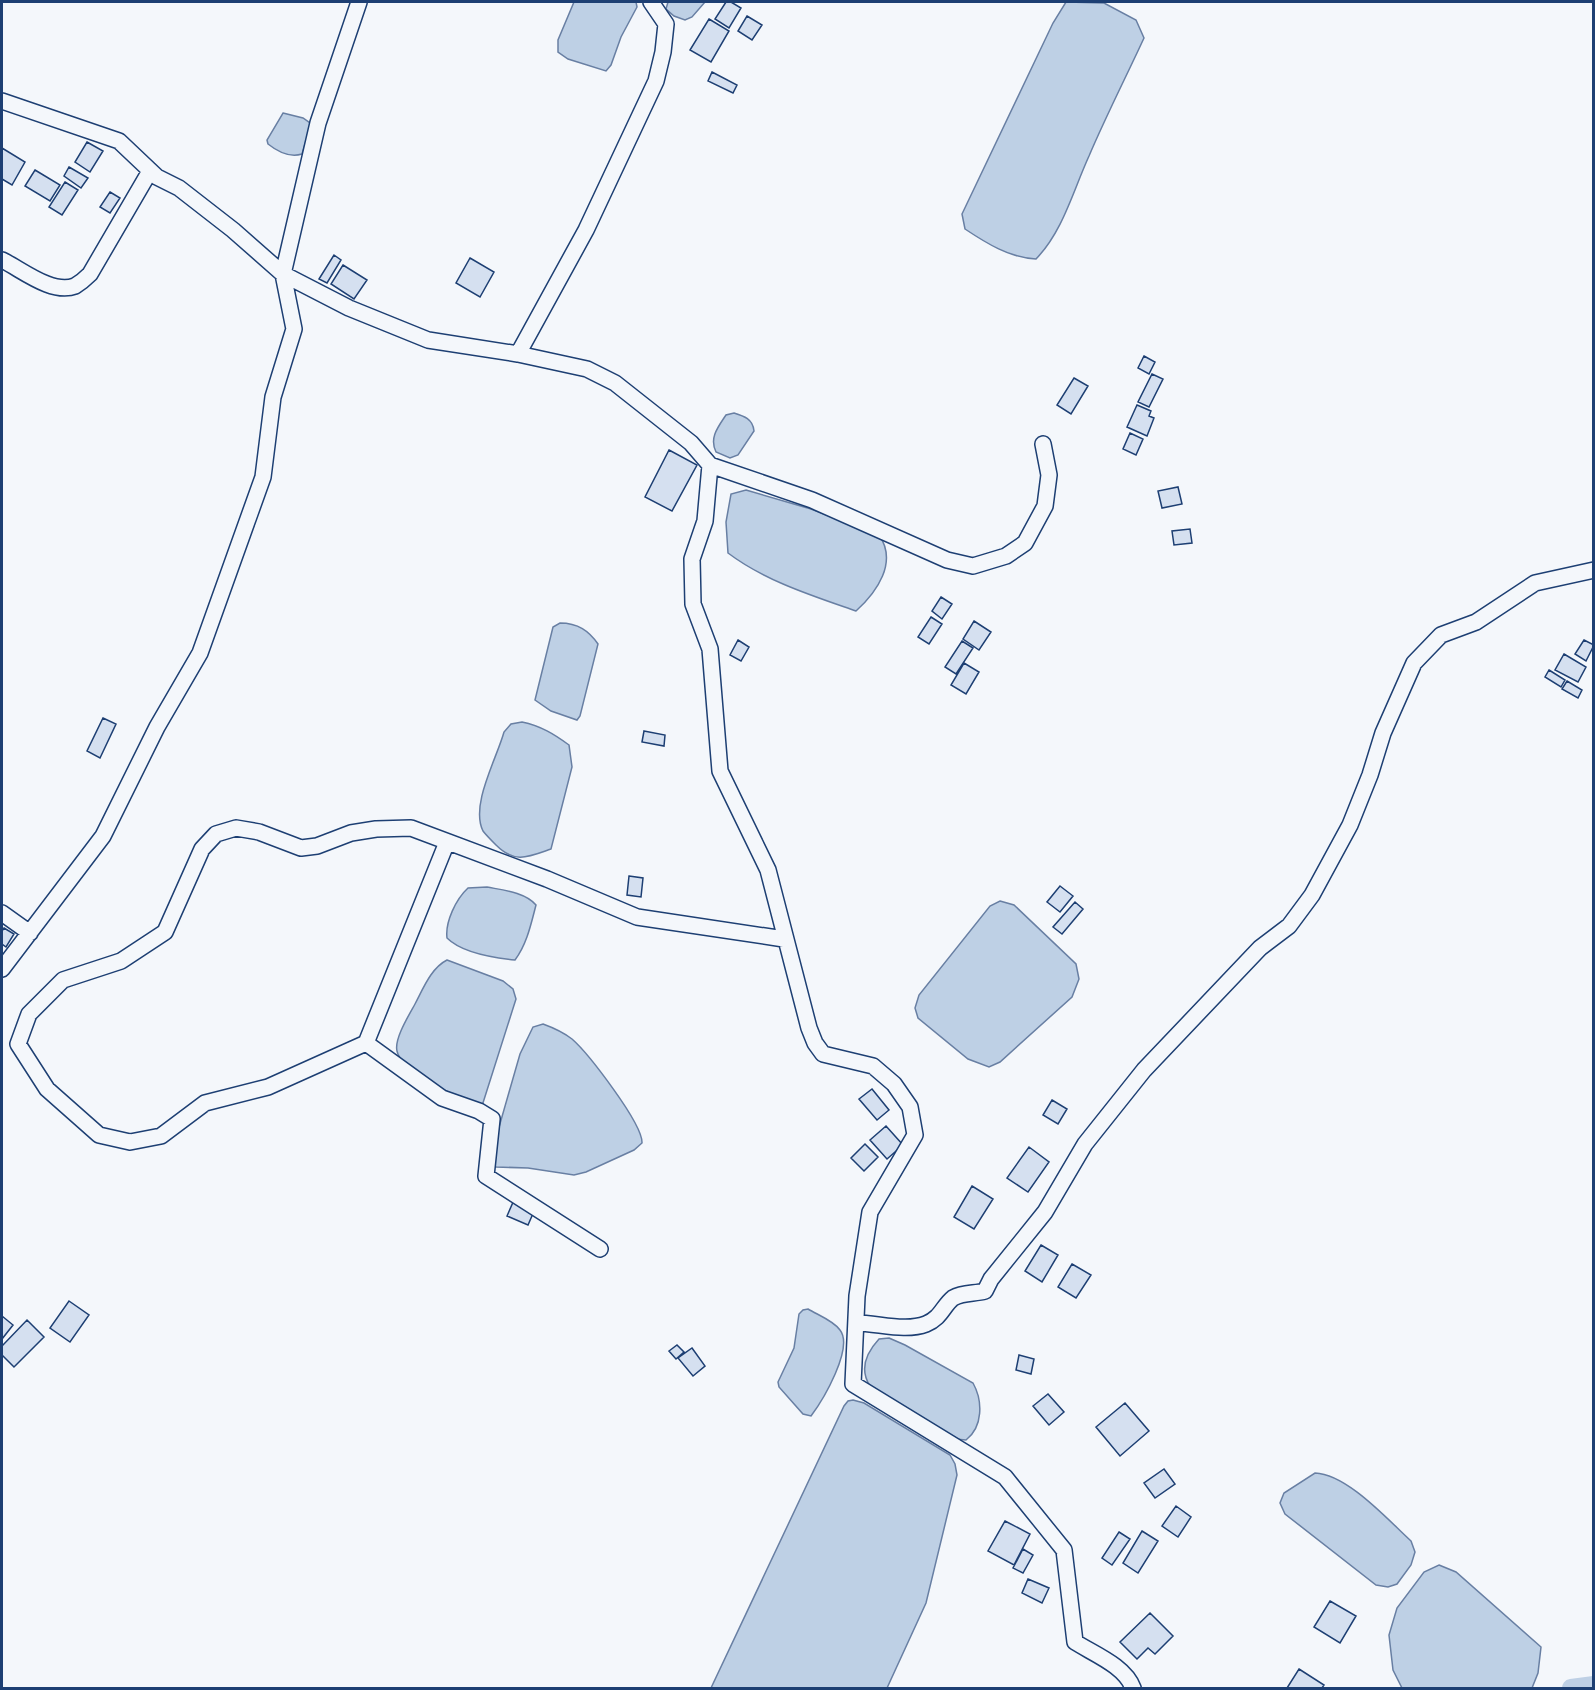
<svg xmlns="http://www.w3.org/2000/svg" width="1595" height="1690" viewBox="0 0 1595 1690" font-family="'Public Sans',sans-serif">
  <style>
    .water { fill: #bed0e5; stroke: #687fa3; stroke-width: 1.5 }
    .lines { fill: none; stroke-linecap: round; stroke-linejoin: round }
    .canal { stroke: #bed0e5; stroke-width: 18 }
    .building { fill: #d5e0f0; stroke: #1d3f73; stroke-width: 1.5 }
    .street-casing { stroke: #1d3f73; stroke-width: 18 }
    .street { stroke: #f4f7fb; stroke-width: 15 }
  </style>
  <rect width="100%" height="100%" fill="#f4f7fb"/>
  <path class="water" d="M574,2H636L637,7L621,37L611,65L606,71L568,59L558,52V40Z
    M668,2H705L692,17L685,20L674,16L666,9Z
    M1066,2L1104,3L1136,20L1144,38C1126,77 1106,116 1089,156C1073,191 1063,231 1036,259C1010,258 986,243 965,229L962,214L1053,23Z
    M283,113L303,118L310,123V128L302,154C289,158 278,152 268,144L267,140Z
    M734,413C744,416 753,419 754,431L738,455L730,458L716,452C709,438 718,427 726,415Z
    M746,490L811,509L879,535C898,562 877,592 856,611C813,596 765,581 728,553L726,522L731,494Z
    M560,623C578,623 589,631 598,644L580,716L577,720L551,711L535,700L553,627Z
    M522,722C541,726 554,734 569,745L572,767L551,849C528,857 515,864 496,845C492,841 486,835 483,831C470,805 497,758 504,732L511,724Z
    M487,887C502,890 525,892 536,905C531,924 527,944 515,960C495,958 462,953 447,938C445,922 456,899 468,888Z
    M1000,901L1014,905L1076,964L1079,979L1072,997L1000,1062L989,1067L968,1059L918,1018L915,1008L919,995L990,906Z
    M447,960L503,981L513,989L516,999L482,1106H476C457,1096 401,1072 397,1051C394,1039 409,1015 415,1004C423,989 431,968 447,960Z
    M543,1024C554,1028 563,1032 572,1039C588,1053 643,1124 642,1143L634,1150L586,1172L574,1175L528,1168L496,1167L491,1162V1155L520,1054L533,1027Z
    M808,1309C818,1315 834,1321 840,1330C854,1348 823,1400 811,1416L803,1414L779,1387L778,1382L794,1348L799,1314L803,1310Z
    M889,1338L905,1345L973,1383C983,1401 983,1427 966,1440L955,1439L870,1386C859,1369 867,1352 879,1339Z
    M853,1400L864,1403L950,1455L955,1464L957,1475L926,1603L887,1688H711L844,1406L848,1401Z
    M1315,1473C1347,1474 1388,1520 1411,1541L1415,1552L1411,1565L1397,1584L1388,1587L1376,1585L1285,1514L1280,1503L1284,1493Z
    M1439,1565L1456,1572L1541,1647L1538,1673L1532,1688H1402L1393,1670L1389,1635L1397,1608L1424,1572Z"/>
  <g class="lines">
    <path class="canal" d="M1571,1688L1594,1685"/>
  </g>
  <path class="building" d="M726,2H731L741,8L729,28L715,19Z
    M747,16L762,25L752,40L738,31Z
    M709,19L729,31L711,62L690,50Z
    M712,72L737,85L733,93L708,81Z
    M87,142L103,151L90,172L75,162Z
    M2,148L25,162L12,185L2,179Z
    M69,167L88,178L81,188L64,176Z
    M35,170L60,185L50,201L25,186Z
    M65,182L78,190L62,215L49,207Z
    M110,192L120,198L110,213L100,207Z
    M334,255L341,260L327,283L319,279Z
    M470,258L494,272L480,297L456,283Z
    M343,265L367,280L354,299L331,284Z
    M1144,356L1155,362L1149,374L1138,368Z
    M1152,374L1163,379L1149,407L1138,402Z
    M1074,378L1088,386L1071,414L1057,405Z
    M1137,405L1151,411L1149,416L1154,418L1147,436L1127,427Z
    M1130,433L1143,439L1136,455L1123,449Z
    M669,450L697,465L672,511L645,497Z
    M1178,487L1182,504L1162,508L1158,491Z
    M1190,529L1192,543L1174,545L1172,531Z
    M941,597L952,604L942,619L932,611Z
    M931,617L942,624L929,644L918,637Z
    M974,621L991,632L979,650L963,639Z
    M738,640L749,647L741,661L730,655Z
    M1584,640L1594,645L1586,661L1575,654Z
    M962,641L973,648L956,674L945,667Z
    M1564,654L1586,667L1578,682L1555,670Z
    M964,663L979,672L966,694L951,685Z
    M1549,670L1565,680L1561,687L1545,677Z
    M1567,681L1582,690L1578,698L1562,689Z
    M103,718L116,724L100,758L87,751Z
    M644,731L665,735L664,746L642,742Z
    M629,876L643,878L641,897L627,895Z
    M1060,886L1073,896L1060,912L1047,902Z
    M1075,902L1083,909L1062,934L1053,927Z
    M4,928L14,934L6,947L2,944V931Z
    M872,1089L889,1110L877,1120L859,1099Z
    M1052,1100L1067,1109L1058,1124L1043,1115Z
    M886,1126L903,1145L887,1159L870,1140Z
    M865,1144L878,1157L864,1171L851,1158Z
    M1029,1147L1049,1162L1028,1192L1007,1178Z
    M972,1186L993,1199L974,1229L954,1217Z
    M514,1200L535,1209L528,1225L507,1216Z
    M1041,1245L1058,1255L1042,1282L1025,1271Z
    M1072,1264L1091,1275L1076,1298L1058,1287Z
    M69,1301L89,1315L70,1342L50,1328Z
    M2,1316L13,1325L2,1339Z
    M27,1320L44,1337L14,1367L2,1355V1346Z
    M677,1345L684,1352L676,1359L669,1351Z
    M692,1348L705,1366L693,1376L678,1358Z
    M1019,1355L1034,1359L1031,1374L1016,1370Z
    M1048,1394L1064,1412L1049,1425L1033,1406Z
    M1125,1403L1149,1431L1120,1456L1096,1427Z
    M1164,1469L1175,1484L1155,1498L1144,1483Z
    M1176,1506L1191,1517L1178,1537L1162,1526Z
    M1005,1521L1030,1534L1014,1565L988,1551Z
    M1142,1531L1158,1541L1138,1573L1123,1563Z
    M1119,1532L1130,1539L1112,1565L1102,1558Z
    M1023,1549L1033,1555L1023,1573L1013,1568Z
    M1028,1579L1049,1588L1042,1603L1022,1593Z
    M1330,1601L1356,1616L1340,1643L1314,1627Z
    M1150,1613L1173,1636L1155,1654L1148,1648L1137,1659L1120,1642Z
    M1299,1669L1324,1685L1322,1688H1287Z"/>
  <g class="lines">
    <g class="street-casing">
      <path id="street" d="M2,101L119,141L157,177L179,188L233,230L283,274L349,308L428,340L518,354L587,369L615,383L691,443L710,465L705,521L692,559L693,604L710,649L720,771L768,870L809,1028L815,1043L823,1054L873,1066L894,1084L910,1107L915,1135L870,1212L857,1296L853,1384L1005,1477L1064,1550L1075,1642C1094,1654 1125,1666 1133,1688
        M2,260C21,269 52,295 75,286C80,283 86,278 90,274L150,171
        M518,354L586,230L656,81L663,52L666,24L651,2
        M710,465L812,500L947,560L973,566L1006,556L1025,543L1045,506L1049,475L1043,444
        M447,842L366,1043L442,1098L479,1111L492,1119L486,1176L600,1249
        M2,913L30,933
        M2,969L103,836L157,727L200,653L263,477L273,397L294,329L283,274L318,123L359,2
        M366,1043L268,1087L205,1103L161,1136L130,1142L99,1135L47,1089L18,1044L29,1014L63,980L121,961L165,932L202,849L216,834L236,828L259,832L301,848L317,846L351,833L376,829L411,828L547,879L637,917L784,939
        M856,1323C878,1323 905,1332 926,1324C941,1318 943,1306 953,1298C963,1292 975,1294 985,1291L991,1279L1045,1212L1085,1144L1144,1070L1260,948L1289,926L1312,895L1350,825L1370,775L1383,733L1414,663L1441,635L1476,622L1535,583L1594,570"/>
    </g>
    <use href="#street" class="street"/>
  </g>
  <rect width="1595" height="1690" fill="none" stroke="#1d3f73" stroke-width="6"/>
</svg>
